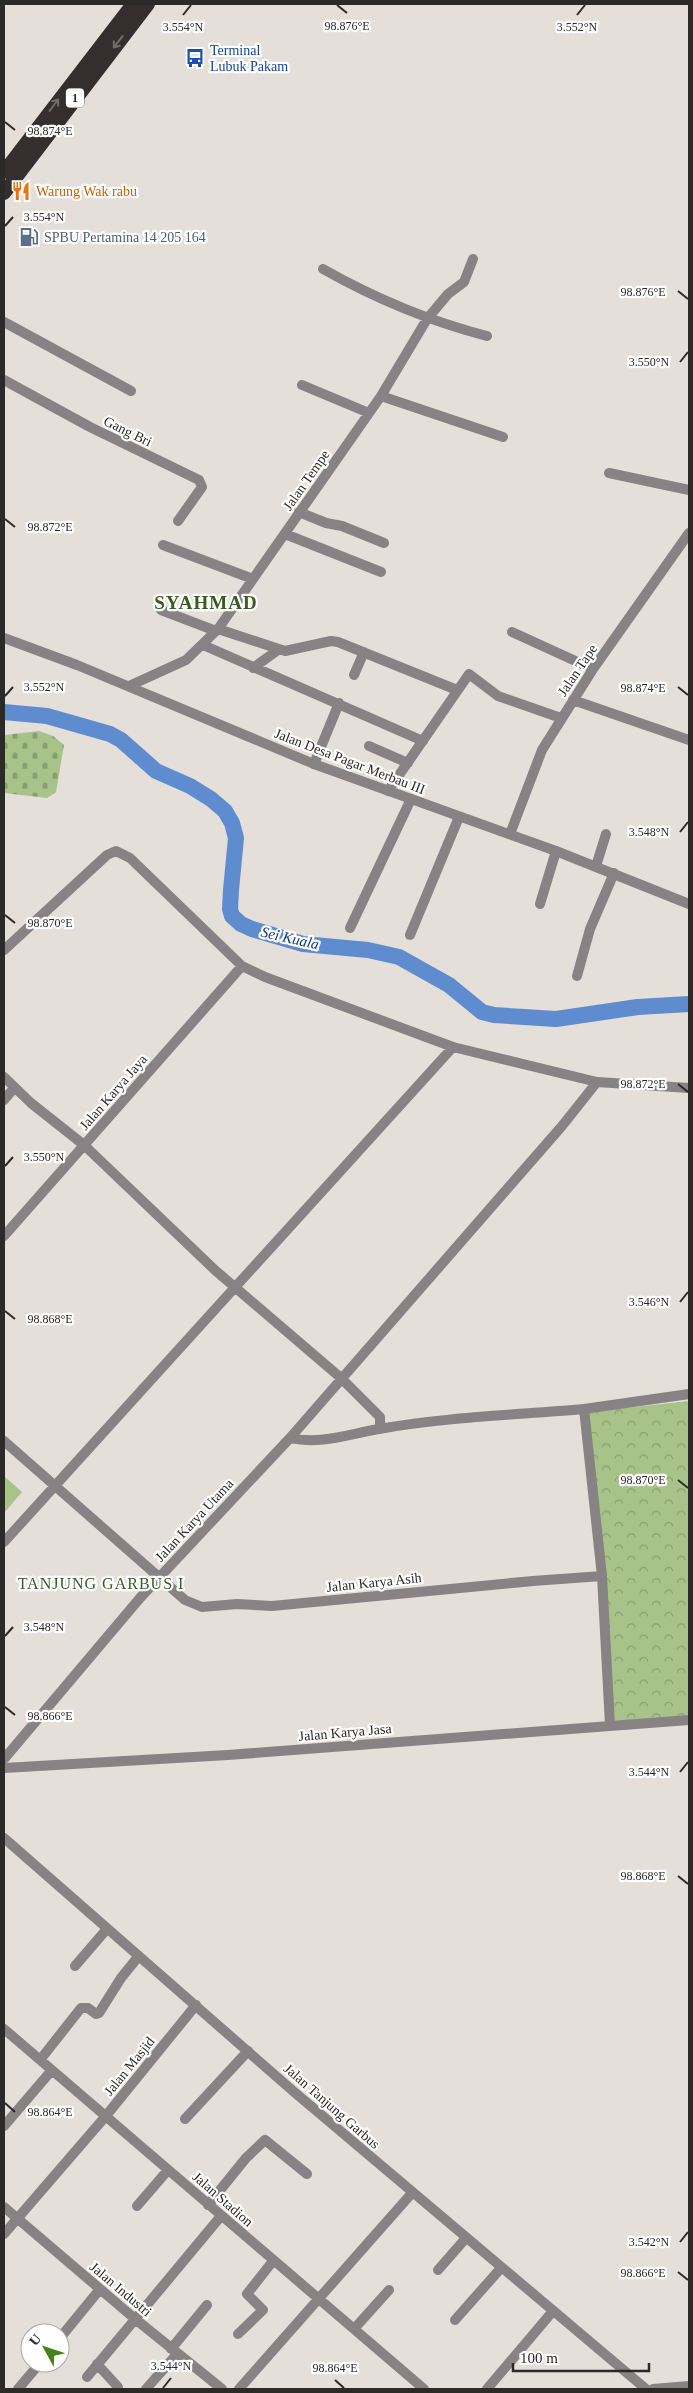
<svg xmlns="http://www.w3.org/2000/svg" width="693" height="2393" viewBox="0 0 693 2393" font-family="'Times New Roman',serif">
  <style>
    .grass { fill: #a8c38a }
    .cemetery { fill: url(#cemetery-stones) }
    .park { fill: url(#park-crowns) }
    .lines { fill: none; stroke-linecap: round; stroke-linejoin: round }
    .river { stroke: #5f8bcf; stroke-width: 16 }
    .minor { stroke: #878384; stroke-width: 10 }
    .tertiary { stroke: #878384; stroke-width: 10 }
    .trunk { stroke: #342e2e; stroke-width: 14 }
    .oneway { stroke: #716d6d }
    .ticks { fill: none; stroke: #2c2a28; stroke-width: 2 }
    .labels { text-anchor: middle; stroke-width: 4.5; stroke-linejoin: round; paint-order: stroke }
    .shield { fill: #fff; stroke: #6b6a68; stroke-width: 1 }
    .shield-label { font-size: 12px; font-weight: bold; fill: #2c2a28 }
    .transit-label { font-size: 14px; fill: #164399; stroke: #fff; text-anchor: start }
    .food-label { font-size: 14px; fill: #c56008; stroke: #fff; text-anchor: start }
    .service-label { font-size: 14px; fill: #4e5e75; stroke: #fff; text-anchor: start }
    .street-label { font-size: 14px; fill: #2c2a28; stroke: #fff }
    .water-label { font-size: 15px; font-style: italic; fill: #0f3976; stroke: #fff }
    .quarter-label { font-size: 16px; letter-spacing: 1px; fill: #375c1f; stroke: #fff }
    .district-label { font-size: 19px; font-weight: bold; letter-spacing: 1px; fill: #375c1f; stroke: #fff }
    .ticks-label { font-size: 12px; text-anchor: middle; fill: #2c2a28; stroke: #fff; stroke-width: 4.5; stroke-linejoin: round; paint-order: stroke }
  </style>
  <defs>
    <pattern id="cemetery-stones" width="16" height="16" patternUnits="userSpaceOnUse" patternTransform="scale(1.25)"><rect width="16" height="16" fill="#a8c38a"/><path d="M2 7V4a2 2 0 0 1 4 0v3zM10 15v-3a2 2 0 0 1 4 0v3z" fill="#899f71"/></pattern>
    <pattern id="park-crowns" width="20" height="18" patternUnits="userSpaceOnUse" patternTransform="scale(1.25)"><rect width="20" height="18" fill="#a8c38a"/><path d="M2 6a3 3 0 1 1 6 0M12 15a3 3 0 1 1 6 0" fill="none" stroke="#899f71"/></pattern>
  </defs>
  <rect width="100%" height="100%" fill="#e4dfd9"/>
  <path class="grass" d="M4,1476L22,1492L4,1513Z"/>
  <path class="cemetery" d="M39,731L53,736L64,745L56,792L47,798L4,793V735Z"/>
  <path class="park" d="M689,1401V1716L614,1721L588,1412Z"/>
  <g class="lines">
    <path class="river" d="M4,712L47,716L110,734L121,740L156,771L190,786L211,799L225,811L232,823L236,838L231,890L230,909L232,916L241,924L252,929L303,944L368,950L399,957L449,985L482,1012L494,1015L556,1019L638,1007L689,1004"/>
    <path class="minor" d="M323,269C376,299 429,321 487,336
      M4,322L131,391
      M4,380L90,427L199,480L202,487L178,521
      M302,385L369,413
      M381,396L503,437
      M609,473L689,490
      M299,512L326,523L342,526L384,543
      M285,534L381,572
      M163,545L253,579
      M161,610L216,631
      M218,629L285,651L331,641L338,642L457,690
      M512,632L593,669
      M203,645L423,741
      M253,668L278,650
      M354,675L364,652
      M129,686L186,660L218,629L381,396L427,319L448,294L464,282L473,259
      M573,700L689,740
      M369,746L408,763
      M314,764L339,703
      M388,791L469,674L498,696L561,718
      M510,834L542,750L593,669L689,533
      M596,866L606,834
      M540,904L556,851
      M350,928L411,799
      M410,935L459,817
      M4,950L107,855L116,851L130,858L242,966L265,977L453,1047L597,1082L689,1088
      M577,976L590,929L614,873
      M4,1077L31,1103L84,1145L216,1271L341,1378L380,1417V1429
      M4,1100L14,1088
      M4,1236L242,966
      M290,1438C320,1445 349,1434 379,1429C446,1417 516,1415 584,1409
      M4,1441L185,1600L202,1607L237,1604L272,1606L533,1581L602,1576
      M4,1542L453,1047
      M610,1725L602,1576L584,1409L689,1394
      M4,1759L140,1598L290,1438L562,1126L597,1082
      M75,1966L106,1930
      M4,2029L424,2389
      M40,2060L81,2008H88L96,2014L99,2013L121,1978L138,1957
      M185,2119L248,2051
      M4,2126L52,2070
      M208,2205L246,2158L265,2140L307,2174
      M137,2206L168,2170
      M4,2207L134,2318L222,2389
      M4,2234L105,2117L196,2005
      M438,2270L466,2238
      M455,2320L501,2268
      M354,2329L389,2290
      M238,2334L263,2310L247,2294L273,2261
      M60,2338L100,2289
      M171,2349L207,2305
      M97,2364L118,2387
      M87,2377L221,2216
      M18,2389L40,2363
      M146,2389L177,2354
      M239,2389L412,2193
      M487,2389L553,2311
      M653,2389L689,2386"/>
    <path class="tertiary" d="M4,638L77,665L314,764L556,851L689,904
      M4,1768L228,1755L689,1720
      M4,1838L293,2091L646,2389"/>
    <path class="trunk" d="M4,172L133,4
      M4,193L148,4"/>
  </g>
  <defs><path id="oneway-shaft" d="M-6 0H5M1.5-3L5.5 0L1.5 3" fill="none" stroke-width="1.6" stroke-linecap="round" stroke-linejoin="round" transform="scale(1.25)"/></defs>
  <g class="oneway">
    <use href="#oneway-shaft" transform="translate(118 42) rotate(128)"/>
    <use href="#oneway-shaft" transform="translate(54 105) rotate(-53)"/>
  </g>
  <path class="ticks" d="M337,5L347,13M183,15L191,5M577,15L585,5M5,122L15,130M5,226L13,217M678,291L688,299M680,362L688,352M5,519L15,527M678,687L688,695M5,696L13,687M680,832L688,822M5,915L15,923M678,1084L688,1092M5,1166L13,1157M680,1302L688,1292M5,1311L15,1319M678,1480L688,1488M5,1636L13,1627M5,1707L15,1715M680,1772L688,1762M678,1876L688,1884M5,2103L15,2112M680,2242L688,2232M678,2272L688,2280M335,2380L344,2388M163,2388L171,2378"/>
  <defs>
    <g id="bus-bare" transform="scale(1.5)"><path d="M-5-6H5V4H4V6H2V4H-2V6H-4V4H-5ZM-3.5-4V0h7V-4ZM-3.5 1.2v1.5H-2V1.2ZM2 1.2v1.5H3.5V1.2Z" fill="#1a4fb4" stroke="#fff" stroke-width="2.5" paint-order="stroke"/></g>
    <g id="restaurant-bare" transform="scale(1.5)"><path d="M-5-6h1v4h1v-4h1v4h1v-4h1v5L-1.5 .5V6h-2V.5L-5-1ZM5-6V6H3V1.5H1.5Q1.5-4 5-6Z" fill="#e8710a" stroke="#fff" stroke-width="2.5" paint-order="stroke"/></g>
    <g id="fuel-bare" transform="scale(1.5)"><path d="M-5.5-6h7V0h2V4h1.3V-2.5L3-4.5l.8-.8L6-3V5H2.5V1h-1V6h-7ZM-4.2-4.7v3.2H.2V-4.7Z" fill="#5c6f8a" stroke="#fff" stroke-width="2.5" paint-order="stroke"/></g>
  </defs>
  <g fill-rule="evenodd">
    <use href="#bus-bare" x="195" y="58"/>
    <use href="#restaurant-bare" x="21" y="191"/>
    <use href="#fuel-bare" x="29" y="237"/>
  </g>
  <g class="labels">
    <rect class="shield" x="66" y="88.5" width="18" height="19" rx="4"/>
    <g class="shield-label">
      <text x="75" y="102">1</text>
    </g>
    <g class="transit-label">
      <text x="210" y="55">Terminal<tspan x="210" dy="16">Lubuk Pakam</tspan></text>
    </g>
    <g class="food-label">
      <text x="36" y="196">Warung Wak rabu</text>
    </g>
    <g class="service-label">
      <text x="44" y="242">SPBU Pertamina 14 205 164</text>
    </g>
    <g class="street-label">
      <text transform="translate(128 431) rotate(26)" y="5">Gang Bri</text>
      <text transform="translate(306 480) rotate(-55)" y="5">Jalan Tempe</text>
      <text transform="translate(577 670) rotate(-56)" y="5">Jalan Tape</text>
      <text transform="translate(350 761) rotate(21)" y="5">Jalan Desa Pagar Merbau III</text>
      <text transform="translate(113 1092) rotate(-49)" y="5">Jalan Karya Jaya</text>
      <text transform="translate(194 1520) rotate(-47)" y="5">Jalan Karya Utama</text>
      <text transform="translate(374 1582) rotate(-6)" y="5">Jalan Karya Asih</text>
      <text transform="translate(345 1732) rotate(-5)" y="5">Jalan Karya Jasa</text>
      <text transform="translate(129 2066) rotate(-51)" y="5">Jalan Masjid</text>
      <text transform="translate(332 2106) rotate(41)" y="5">Jalan Tanjung Garbus</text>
      <text transform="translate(223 2199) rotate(41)" y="5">Jalan Stadion</text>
      <text transform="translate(121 2289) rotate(40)" y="5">Jalan Industri</text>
    </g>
    <g class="water-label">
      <text transform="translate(290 938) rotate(13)" y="5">Sei Kuala</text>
    </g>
    <g class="quarter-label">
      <text x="101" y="1589">TANJUNG GARBUS I</text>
    </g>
    <g class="district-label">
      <text x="206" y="609">SYAHMAD</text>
    </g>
  </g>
  <g class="ticks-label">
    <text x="347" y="30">98.876°E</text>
    <text x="183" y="31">3.554°N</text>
    <text x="577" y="31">3.552°N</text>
    <text x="50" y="135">98.874°E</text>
    <text x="44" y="221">3.554°N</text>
    <text x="643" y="296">98.876°E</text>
    <text x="649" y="366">3.550°N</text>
    <text x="50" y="531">98.872°E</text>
    <text x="44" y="691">3.552°N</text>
    <text x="643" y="692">98.874°E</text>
    <text x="649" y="836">3.548°N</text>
    <text x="50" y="927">98.870°E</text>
    <text x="643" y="1088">98.872°E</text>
    <text x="44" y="1161">3.550°N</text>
    <text x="649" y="1306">3.546°N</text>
    <text x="50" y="1323">98.868°E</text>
    <text x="643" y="1484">98.870°E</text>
    <text x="44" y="1631">3.548°N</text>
    <text x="50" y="1720">98.866°E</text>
    <text x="649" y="1776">3.544°N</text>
    <text x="643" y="1880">98.868°E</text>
    <text x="50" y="2116">98.864°E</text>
    <text x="649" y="2246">3.542°N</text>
    <text x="643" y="2277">98.866°E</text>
    <text x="171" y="2370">3.544°N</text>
    <text x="335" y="2372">98.864°E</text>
  </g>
  <rect width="693" height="2393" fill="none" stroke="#2c2a28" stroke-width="10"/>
  <g transform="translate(45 2348) rotate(310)"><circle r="24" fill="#ffffff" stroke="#abaaa9"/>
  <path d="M0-4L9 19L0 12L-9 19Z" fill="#47811c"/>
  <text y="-8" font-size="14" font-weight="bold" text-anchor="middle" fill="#2c2a28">U</text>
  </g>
  <path d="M513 2363v8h136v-8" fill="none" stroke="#2c2a28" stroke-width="2.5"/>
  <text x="520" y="2363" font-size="15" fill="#2c2a28" stroke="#ffffff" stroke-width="4" paint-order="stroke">100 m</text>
</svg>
